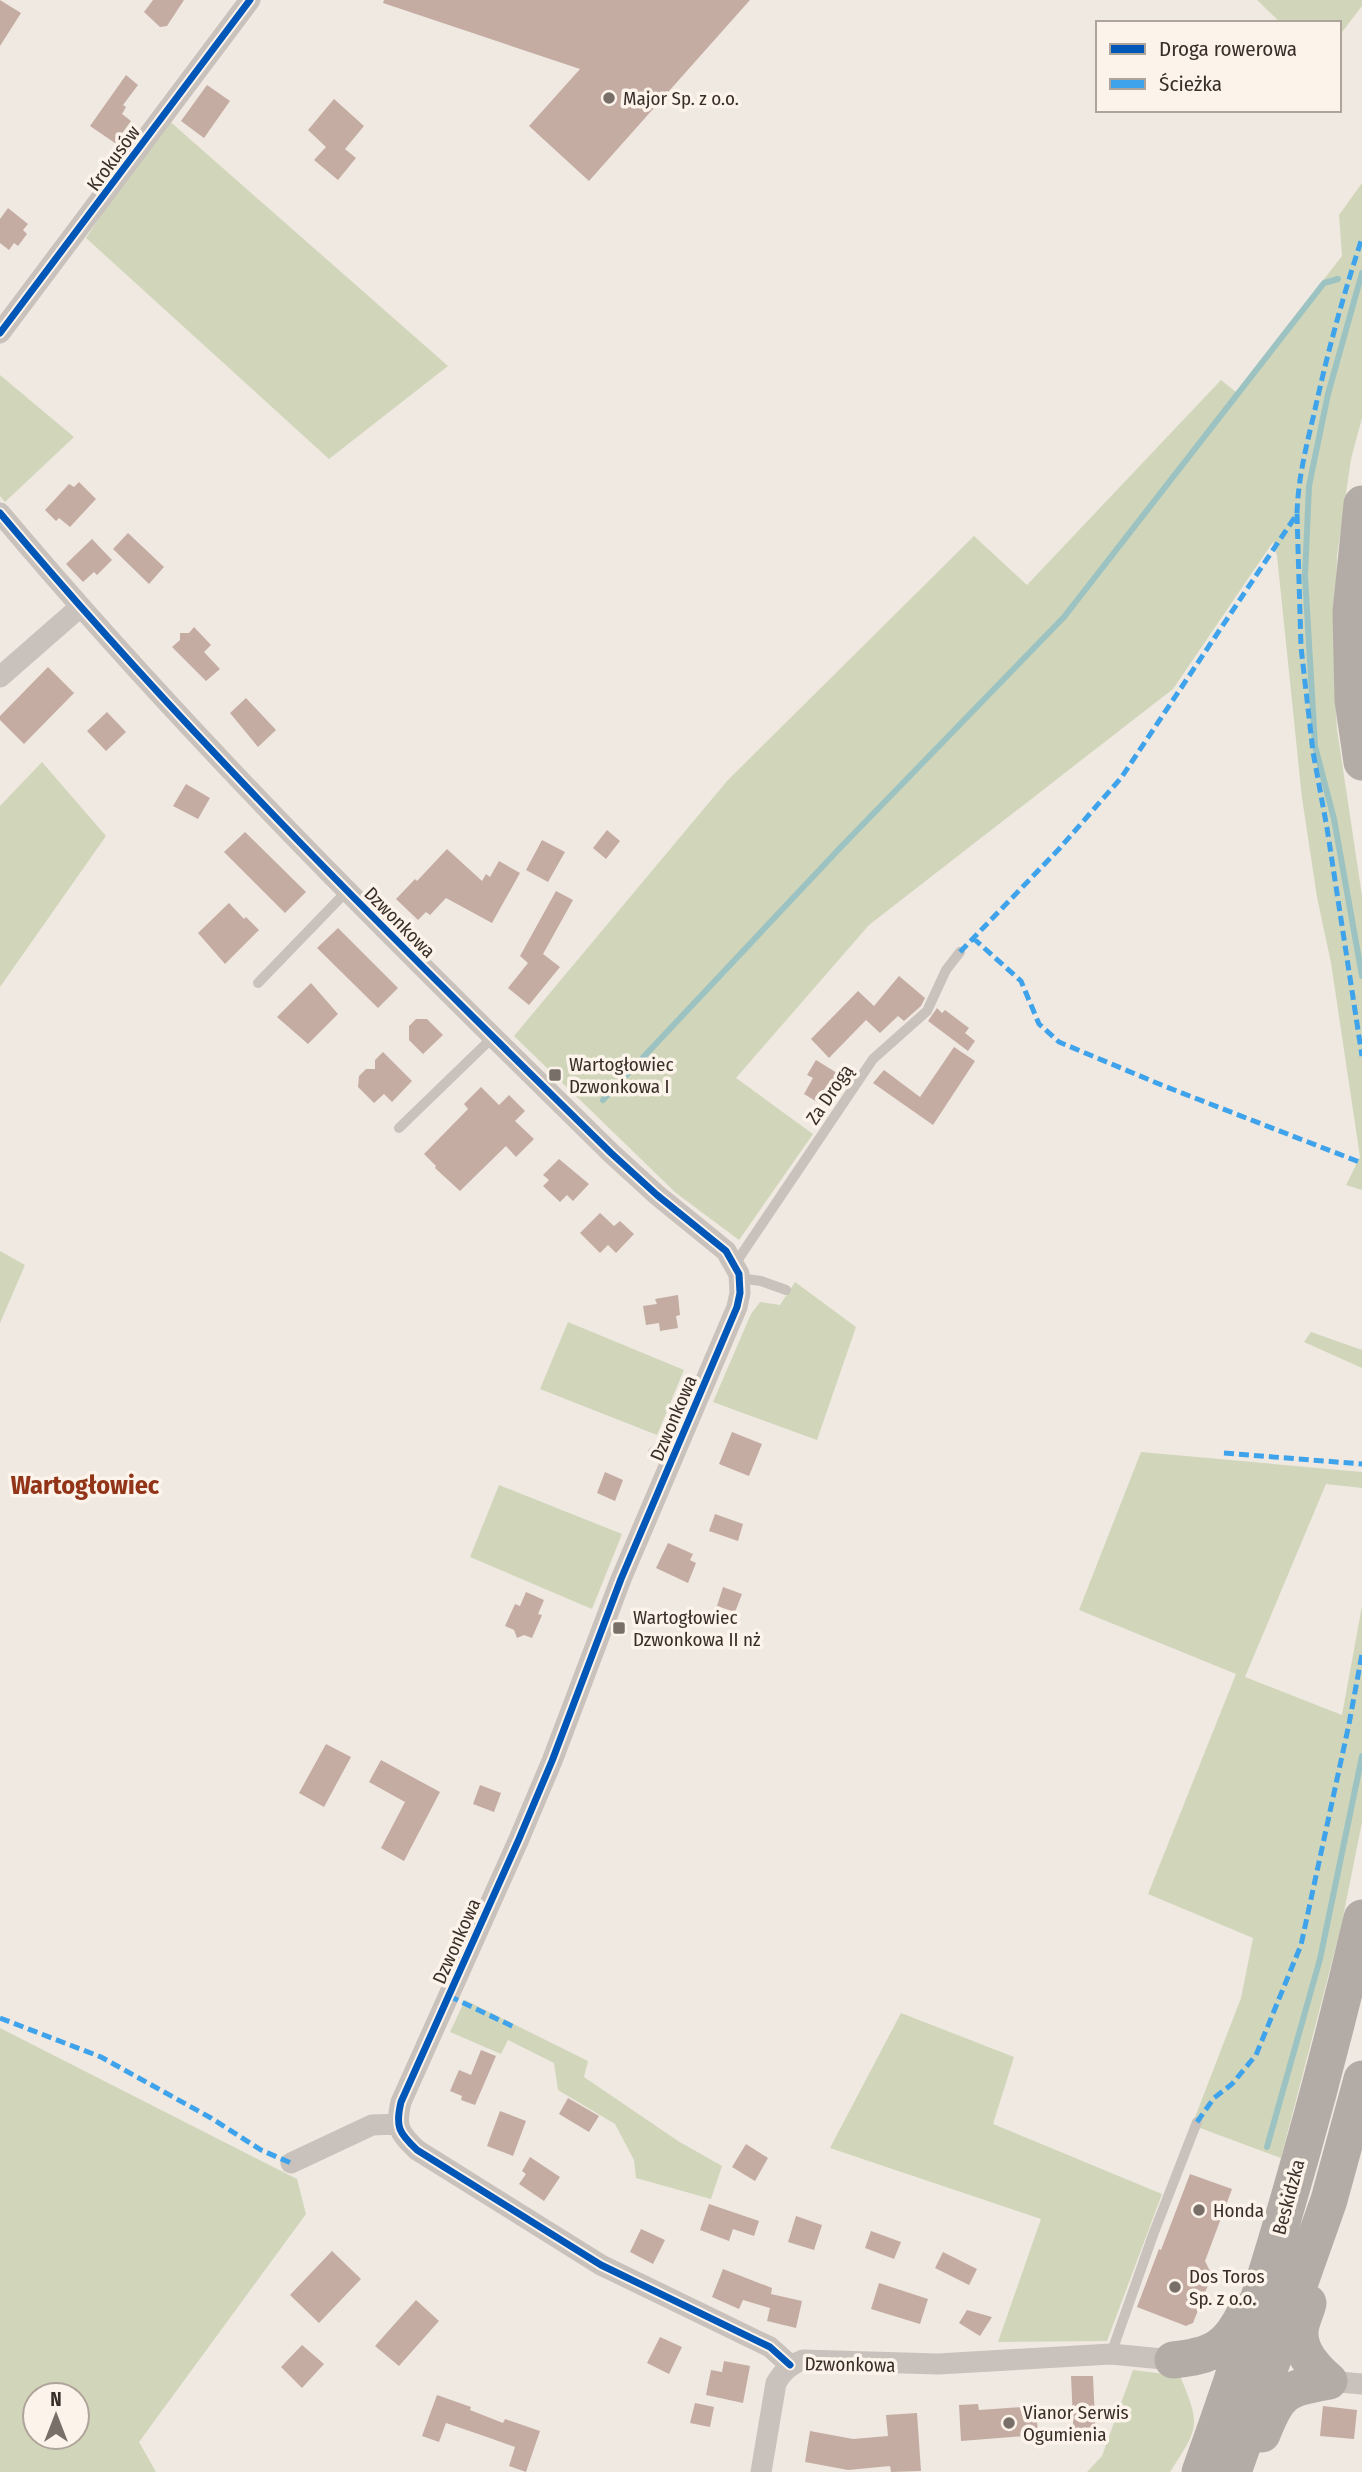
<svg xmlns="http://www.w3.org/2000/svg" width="1362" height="2472" viewBox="0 0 1362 2472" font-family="'Fira Sans Condensed',sans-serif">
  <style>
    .green { fill: #d1d6ba; fill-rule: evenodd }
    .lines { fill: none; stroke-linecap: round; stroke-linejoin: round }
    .stream { stroke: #9cc3c2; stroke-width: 6 }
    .building { fill: #c5aca2 }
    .service { stroke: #c9c1bb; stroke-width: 10 }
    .minor { stroke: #c9c1bb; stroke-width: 21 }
    .trunk { stroke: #b3aca6; stroke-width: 37 }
    .quiet { stroke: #3fa3eb; stroke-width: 5; stroke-dasharray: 10 5; stroke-linecap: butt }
    .cycleway-casing { stroke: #fcf3ea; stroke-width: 11 }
    .cycleway { stroke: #0057b8; stroke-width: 7 }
    .poi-dot { fill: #796f69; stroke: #fcf3ea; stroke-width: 2.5 }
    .labels { text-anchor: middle; stroke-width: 7; stroke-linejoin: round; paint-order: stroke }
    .poi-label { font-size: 19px; fill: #3a2e28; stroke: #fcf3ea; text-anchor: start }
    .street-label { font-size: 19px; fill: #3a2e28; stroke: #fcf3ea }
    .district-label { font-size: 26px; font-weight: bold; fill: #923418; stroke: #fcf3ea }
  </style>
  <rect width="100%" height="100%" fill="#efe9e2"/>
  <path class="green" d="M1257,0H1362V6L1339,36V23H1281Z
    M166,118L448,366L329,459L86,238Z
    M1362,183V418L1351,459L1337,556L1334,671L1337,729L1362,896V1190L1346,1185L1360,1157L1331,963L1317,897L1302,798L1277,556L1273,542L1173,689L869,925L736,1078L813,1134L739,1240L676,1193L514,1036L727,781L974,536L1027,585L1221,380L1236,392L1342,256L1339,215Z
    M0,375L74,437L5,502L0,496Z
    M42,762L106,836L0,987V806Z
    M0,1251L25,1265L0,1323Z
    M795,1282L856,1327L817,1440L713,1402L751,1314L760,1302L780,1305Z
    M568,1322L684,1370L657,1435L540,1389Z
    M1311,1332L1362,1350V1368L1304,1342Z
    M1141,1452L1362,1472V1488L1326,1484L1245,1677L1342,1715L1362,1606V1822L1341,1927L1281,2158L1192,2125L1241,1998L1253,1938L1148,1894L1236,1674L1079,1610Z
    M499,1485L622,1534L592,1609L470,1557Z
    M465,2000L588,2061L584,2077L678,2141L722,2166L711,2199L636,2178L634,2160L615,2124L558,2090L554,2063L508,2040L501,2054L450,2032Z
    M901,2013L1014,2057L993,2124L1162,2194L1107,2341L998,2342L1041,2219L830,2148Z
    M0,2028L297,2179L306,2214L139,2442L156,2472H0ZM35,2395H77V2437H35Z
    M1133,2370L1180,2376C1201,2426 1199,2427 1170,2472H1087L1102,2456Z"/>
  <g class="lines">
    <path class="stream" d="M1362,273L1328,394L1309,486L1305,576L1315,746L1334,819L1362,976
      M603,1100L840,848L1064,617L1324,283L1338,279
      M1267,2147L1320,1959L1362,1756"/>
  </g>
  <path class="building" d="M0,0L21,13L0,46Z
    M153,0H184L167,26L160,27L144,12Z
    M384,0H750L589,181L529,126L580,69L383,3Z
    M126,75L138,85L123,105L126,107L122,114L131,121L115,143L90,126Z
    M207,85L230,101L204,138L181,121Z
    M334,99L364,126L345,149L356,158L338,180L314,160L326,147L308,130Z
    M8,208L28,224L23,230L27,234L18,246L14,243L9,250L0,243V219Z
    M79,482L96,499L70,527L59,518L56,521L45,510L69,484L74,487Z
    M128,533L164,567L149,584L113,549Z
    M92,539L112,560L97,575L94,572L83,582L66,564Z
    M194,627L211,645L204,652L220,669L206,681L172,647L180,640V633H189Z
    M48,667L74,693L24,744L0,720V716Z
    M246,698L276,730L258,747L230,713Z
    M107,712L126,732L106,751L87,731Z
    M186,784L210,798L198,819L173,806Z
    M607,830L620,841L606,859L593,848Z
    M245,832L306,892L285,913L224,852Z
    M542,840L565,852L548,882L526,870Z
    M447,849L482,881L486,874L490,877L499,861L520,873L492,923L446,898L430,915L426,912L418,920L396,899L415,879L417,881Z
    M556,891L573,900L543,954L560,967L529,1005L508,988L528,963L520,956Z
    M229,903L244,919L246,917L259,930L225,964L198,933Z
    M338,928L398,988L378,1008L317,948Z
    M899,976L925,998L921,1006L904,1021L898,1016L880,1033L866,1020L829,1058L811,1039L858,991L874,1006Z
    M311,983L338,1014L308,1044L277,1017Z
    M937,1008L942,1013L945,1010L969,1028L965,1033L975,1041L968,1051L928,1021Z
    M416,1019H427L443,1035L423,1054L409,1040V1026Z
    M954,1047L975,1061L933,1125L873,1083L884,1070L920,1097Z
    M383,1052L412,1081L392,1102L384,1094L374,1103L358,1087L359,1076L366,1069H375V1060Z
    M816,1060L837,1073L834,1078L845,1084L829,1109L804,1094L813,1078L807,1075Z
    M481,1087L499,1105L509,1095L525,1111L515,1121L534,1139L516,1157L506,1146L460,1191L435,1168L436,1166L424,1154L468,1109L464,1104Z
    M559,1159L589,1184L573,1201L567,1195L560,1202L543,1186L549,1180L543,1175Z
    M600,1213L614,1226L620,1221L634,1234L616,1253L608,1245L600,1253L580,1233Z
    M678,1295L680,1315L676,1316L678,1328L660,1331L659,1323L646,1325L643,1306L657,1304L655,1299Z
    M732,1432L762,1444L749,1476L719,1464Z
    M605,1472L623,1480L615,1501L597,1493Z
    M715,1514L743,1524L738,1541L709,1531Z
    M668,1543L693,1554L690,1560L696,1563L688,1583L656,1568Z
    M723,1587L742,1594L735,1612L717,1606Z
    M526,1592L544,1600L538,1614L542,1615L532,1638L524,1635L517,1638L514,1630L505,1626L515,1604L520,1606Z
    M326,1744L351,1757L324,1807L299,1793Z
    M381,1760L440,1792L404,1861L381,1848L405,1802L369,1782Z
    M480,1785L501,1793L494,1812L473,1804Z
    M481,2050L496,2056L475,2105L461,2100L462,2096L450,2091L459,2070L471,2075Z
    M568,2098L599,2116L589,2132L559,2114Z
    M500,2111L526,2121L513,2156L487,2146Z
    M746,2144L768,2158L755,2181L732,2167Z
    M530,2157L560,2177L544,2201L519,2184L526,2174L522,2171Z
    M1190,2174L1232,2189L1205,2261L1212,2275L1193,2323L1186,2326L1137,2307L1159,2249L1161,2250Z
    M709,2204L759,2221L754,2236L733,2229L729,2241L700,2230Z
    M796,2216L822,2225L814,2250L788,2242Z
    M641,2229L665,2240L653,2264L630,2252Z
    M871,2231L901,2242L894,2259L865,2248Z
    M332,2251L361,2279L319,2323L290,2295Z
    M943,2252L977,2269L969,2285L935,2268Z
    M723,2269L772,2288L771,2294L802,2301L796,2328L767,2321L770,2308L743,2300L739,2309L712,2297Z
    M879,2283L928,2299L920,2324L871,2309Z
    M416,2300L439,2321L399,2366L375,2346Z
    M967,2310L992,2317L980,2336L959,2323Z
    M660,2337L682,2347L669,2374L647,2363Z
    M302,2345L324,2364L302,2388L281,2367Z
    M724,2361L750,2366L743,2403L706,2395L711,2370L722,2372Z
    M1071,2376H1093L1096,2443L1074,2444Z
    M437,2395L471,2407L470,2410L503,2423L505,2419L540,2431L526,2472L509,2466L515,2447L487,2437L446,2423L439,2442L422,2436Z
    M695,2403L714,2407L710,2427L690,2423Z
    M978,2404L979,2410L1036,2406L1038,2435L961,2441L959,2405Z
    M1323,2406L1357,2410L1354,2439L1320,2436Z
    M917,2413L921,2471L891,2472L890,2466L848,2470L805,2462L810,2431L853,2439L888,2436L886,2415Z"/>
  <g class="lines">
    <path class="service" d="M258,983L347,891
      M399,1128L492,1038
      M735,1264L873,1059L927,1011L946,970L960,952
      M739,1278L761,1281L786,1290
      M653,1452L672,1459
      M1111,2354L1153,2235L1197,2122"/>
    <path class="minor" d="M0,333L250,0
      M0,513C190,739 400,946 611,1153L657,1195L726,1251L739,1274L740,1293L737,1307L621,1579L552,1761L519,1839L401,2102C395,2127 399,2133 417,2150L601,2265L770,2347L790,2365
      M0,677L80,607
      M291,2163L372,2125L398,2124
      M1329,2381L1362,2384
      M761,2472L776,2383C783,2371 790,2365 803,2360L938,2364L1111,2354L1173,2360"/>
    <path class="trunk" d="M1362,504L1351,612L1353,700L1362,762
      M1308,2303C1306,2312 1300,2323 1300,2332C1299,2352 1315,2369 1329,2381
      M1173,2360C1213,2356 1228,2348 1246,2311
      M1262,2434C1279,2392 1284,2389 1329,2381
      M1200,2472C1266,2291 1318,2105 1362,1918
      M1233,2472L1329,2200L1362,2079"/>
    <path class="quiet" d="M1297,514L1301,647L1313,752L1327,828L1362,1056
      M973,938L1021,981L1039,1024L1059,1042L1164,1086L1362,1163
      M960,952L1059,849L1121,778L1297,514C1298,479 1306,447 1314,414C1327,354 1343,296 1362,238
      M1224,1453L1362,1464
      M449,1996L514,2027
      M0,2018L101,2057L211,2118L261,2150L291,2163
      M1197,2122L1214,2098L1232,2084L1256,2055L1301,1945L1349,1724L1362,1654"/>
    <g class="cycleway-casing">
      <path id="cycleway" d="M0,333L250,0
        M0,513C190,739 400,946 611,1153L657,1195L726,1251L739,1274L740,1293L737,1307L621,1579L552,1761L519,1839L401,2102C395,2127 399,2133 417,2150L601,2265L770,2347L790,2365"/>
    </g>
    <use href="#cycleway" class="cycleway"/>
  </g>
  <g class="poi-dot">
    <circle cx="609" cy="98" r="7"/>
    <rect x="548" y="1068" width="14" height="14" rx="3.5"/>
    <rect x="612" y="1621" width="14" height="14" rx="3.5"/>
    <circle cx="1199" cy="2210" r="7"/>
    <circle cx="1175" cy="2287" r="7"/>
    <circle cx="1009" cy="2423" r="7"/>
  </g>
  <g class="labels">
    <g class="poi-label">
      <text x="623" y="105">Major Sp. z o.o.</text>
      <text x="569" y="1071">Wartogłowiec<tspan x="569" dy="22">Dzwonkowa I</tspan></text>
      <text x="633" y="1624">Wartogłowiec<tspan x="633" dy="22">Dzwonkowa II nż</tspan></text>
      <text x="1213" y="2217">Honda</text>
      <text x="1189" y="2283">Dos Toros<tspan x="1189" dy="22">Sp. z o.o.</tspan></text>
      <text x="1023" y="2419">Vianor Serwis<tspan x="1023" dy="22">Ogumienia</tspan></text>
    </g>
    <g class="street-label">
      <text transform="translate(113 158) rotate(-54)" y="7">Krokusów</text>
      <text transform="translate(400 922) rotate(45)" y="7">Dzwonkowa</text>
      <text transform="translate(829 1094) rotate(-56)" y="7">Za Drogą</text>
      <text transform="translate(673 1418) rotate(-67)" y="7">Dzwonkowa</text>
      <text transform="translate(456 1941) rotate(-66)" y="7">Dzwonkowa</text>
      <text transform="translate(1288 2197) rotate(-75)" y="7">Beskidzka</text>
      <text transform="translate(850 2364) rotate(1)" y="7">Dzwonkowa</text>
    </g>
    <g class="district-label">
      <text x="85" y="1494">Wartogłowiec</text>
    </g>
  </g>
  <rect x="1096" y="21" width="245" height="91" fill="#fcf3ea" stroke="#aea49c" stroke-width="2"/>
  <rect x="1110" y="44" width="35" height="10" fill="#0057b8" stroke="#aea49c" stroke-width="2"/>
  <text x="1159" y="56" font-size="21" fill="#3a2e28">Droga rowerowa</text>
  <rect x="1110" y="79" width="35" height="10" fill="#3fa3eb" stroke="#aea49c" stroke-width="2"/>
  <text x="1159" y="91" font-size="21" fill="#3a2e28">Ścieżka</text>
  <g transform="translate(56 2416)"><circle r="33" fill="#fcf3ea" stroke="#aea49c" stroke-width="2"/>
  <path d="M0-5L12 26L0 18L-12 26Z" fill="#796f69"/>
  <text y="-10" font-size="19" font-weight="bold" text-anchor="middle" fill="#3a2e28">N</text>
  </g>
</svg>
